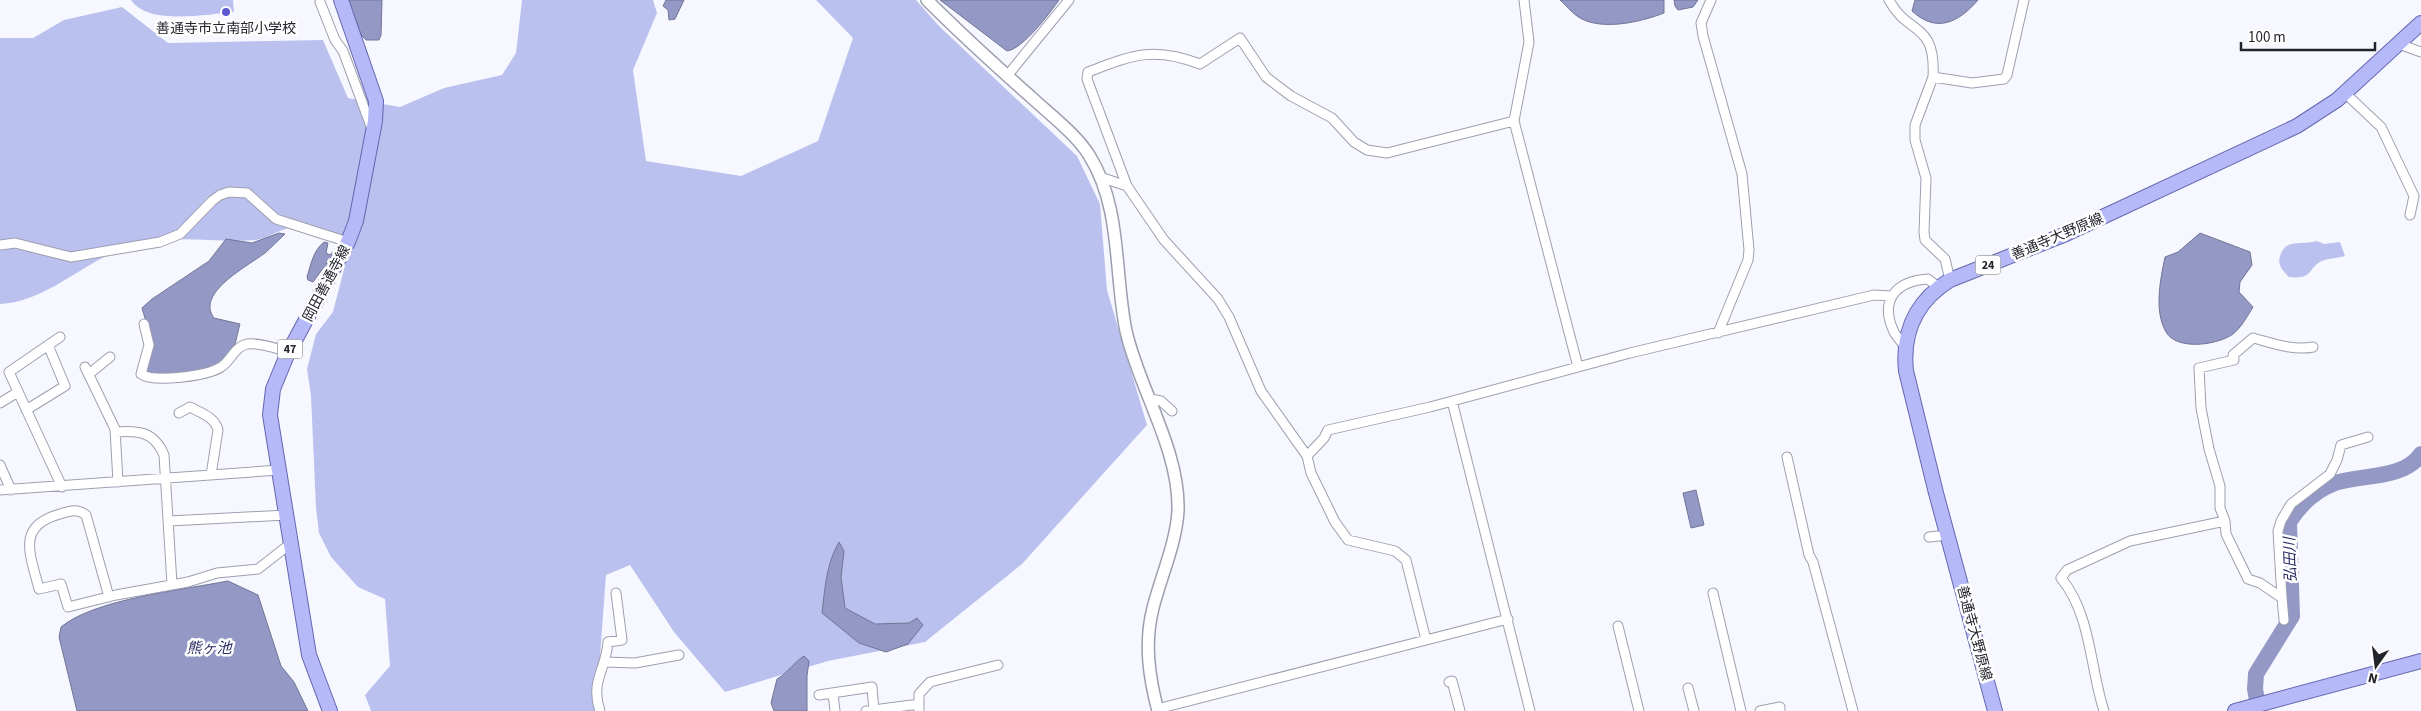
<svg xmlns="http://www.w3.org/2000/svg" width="2421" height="711" viewBox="0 0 2421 711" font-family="'Source Sans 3','Noto Sans JP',sans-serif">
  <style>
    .green { fill: #bbc1ef }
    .water { fill: #9398c5; stroke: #717597 }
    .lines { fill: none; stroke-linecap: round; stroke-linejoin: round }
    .river { stroke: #9398c5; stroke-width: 16 }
    .minor-casing { stroke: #9d9fb0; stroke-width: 11 }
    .tertiary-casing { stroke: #9d9fb0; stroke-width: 14 }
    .primary-casing { stroke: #6367ae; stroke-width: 16 }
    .minor { stroke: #fff; stroke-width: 9 }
    .tertiary { stroke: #fff; stroke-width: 11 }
    .primary { stroke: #b6b9f8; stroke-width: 14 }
    .poi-dot { fill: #5b58d0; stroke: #fff; stroke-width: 2 }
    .labels { text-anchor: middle; stroke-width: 5; stroke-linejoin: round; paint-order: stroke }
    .shield { fill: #fff; stroke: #65666b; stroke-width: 1 }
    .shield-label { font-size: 12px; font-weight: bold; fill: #23242b }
    .poi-label { font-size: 14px; fill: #23242b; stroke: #fff }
    .street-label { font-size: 14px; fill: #23242b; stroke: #fff }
    .water-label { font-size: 15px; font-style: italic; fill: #292a61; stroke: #fff }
  </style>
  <rect width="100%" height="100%" fill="#f7f8ff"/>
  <path class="green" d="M131,0H233L234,12C207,14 148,26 131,0Z
    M522,0H653L657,13L633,70L646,161L741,176L818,141L853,38L816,0H916L939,26L1077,156L1100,204L1107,290L1147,425L1022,564L925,642L828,661L725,692L674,632L630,565L606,575L596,711H371L365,695L390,666L385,599L358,587L331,557L319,533L316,508L311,396L307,369L316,334L333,312L351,242C338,239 308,227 296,227C283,227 269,238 256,240C216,243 174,234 135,244C88,257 49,302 0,304V38H33L64,20L122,7L168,43L323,40L348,98L400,107L444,88L502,75L516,53Z
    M2317,241L2324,244L2340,242L2345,256C2338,258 2329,258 2322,261C2308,267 2314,280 2289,277C2283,271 2277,265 2280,256C2286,237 2302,246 2317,241Z"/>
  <path class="water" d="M348,0H382L381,35L379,40H366L361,35Z
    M666,0H684L675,19L669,20L668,10L663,6Z
    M940,0H1059C1050,13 1023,49 1007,51Z
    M1560,0H1664V13C1641,22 1599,32 1577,16C1571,12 1566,5 1560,0Z
    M1674,0H1698L1693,7L1678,10L1675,6Z
    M1915,0H1978C1959,22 1937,34 1912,11Z
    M279,233L285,234C278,240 272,247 265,253C248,266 195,293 214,318L240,324C237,334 236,346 230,354C214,374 169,377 145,373L150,335L142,308L152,299L209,261L226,239L252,243Z
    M2200,233L2250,252L2252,265L2240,282L2239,292L2253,307C2248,315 2241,328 2233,334C2218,345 2177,351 2166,332C2154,311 2160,281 2165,257L2178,252Z
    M324,242L328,243L326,253L330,255L333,251L335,252L313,282L308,280L307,277C311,264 313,251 324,242Z
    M1696,490L1704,525L1691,528L1683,493Z
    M839,542L844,551L841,577L845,608L875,624L909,623L917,618L923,625L908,644L886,652L859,643L822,613C825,589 826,564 839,542Z
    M228,581L258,595L281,666L294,682L308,711H77L59,637L61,627C95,599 182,590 228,581Z
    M804,656L809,661L807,676V711H774L771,703L777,679C790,671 793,663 804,656Z"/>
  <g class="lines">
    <path class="river" d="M2259,711L2255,689L2256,674L2292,616L2289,522C2300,505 2316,490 2335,483C2362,474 2403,480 2421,454"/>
    <g class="minor-casing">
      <path id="minor" d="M1524,0L1529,42L1514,121L1578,367
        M1711,0L1701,23L1703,36L1742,174L1749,250L1748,260L1718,333
        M1889,0C1908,36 1936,21 1933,77
        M320,2L335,40L343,51L372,129
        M2399,44L2421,52
        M1007,76L1069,0
        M2345,93L2381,127L2414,196L2410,215
        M1100,177L1127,186
        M0,245L15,243L71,257L160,242L180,234L212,201L220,195L229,192L247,193L276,219L348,242
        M1950,280L1945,259L1925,240L1924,232L1926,178L1915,140V125L1933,77L1972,83L2004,79L2007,75L2024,0
        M144,324L149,345L141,374C154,383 207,376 221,367C231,361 234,347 247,344C258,342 277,349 289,352
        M60,337L9,372L62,487
        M1905,347C1902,342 1896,336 1894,332C1879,300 1896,281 1928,279L1938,287
        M85,367L115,429L118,482
        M89,374L110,357
        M1150,399L1161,401L1172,411
        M1452,401L1530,711
        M0,403L18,392
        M26,410L65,386L48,345
        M179,413L190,407C201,413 215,417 218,430L211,475
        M115,432C137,430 154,431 164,455L172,584
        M1307,456L1324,438L1328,430L1430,407L1630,353L1874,295L1891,296
        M1787,457L1809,555L1813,562L1853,711
        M0,465L11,490
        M0,490L279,470
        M169,521L286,515
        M1929,537L1948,535
        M1713,593L1741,711
        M109,597L86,515C77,508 70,511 60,514C15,526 31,556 39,589L61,584L68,607L116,595L188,582L217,573L258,569L290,544
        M2282,598L2278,531L2281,521L2291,504L2330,474L2337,460L2341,445L2368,437
        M2284,620L2282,598L2260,583L2248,579L2226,534L2225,521L2220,508V486L2209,449L2201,408L2199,368L2234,360L2233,355L2253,338C2272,343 2293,351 2313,347
        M1618,626L1639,711
        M1426,640L1406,560L1395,551L1348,540L1335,522L1311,473L1307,456L1261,391L1229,317L1218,299L1164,240L1127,186L1087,79L1088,72C1133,55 1153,46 1200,64L1240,38L1266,77L1291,96L1332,118L1354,142L1367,150L1387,153L1514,121
        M605,662L635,663L679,655
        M1449,682L1452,681L1460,711
        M1688,688L1694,711
        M833,693L835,711
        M819,695L872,687L874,711
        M1157,709L1508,619
        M600,711C590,681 606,670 608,642L622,640L616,593
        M866,711L919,704
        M919,711V694L930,682L998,665
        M1760,711L1780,707V711
        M2104,711C2090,668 2091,614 2061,578L2067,570L2130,541L2225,521"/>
    </g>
    <g class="tertiary-casing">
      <path id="tertiary" d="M927,0C960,33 995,65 1030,96C1048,113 1076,134 1089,155C1122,207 1114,273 1126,331C1139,389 1180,450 1178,511C1176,544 1161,576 1153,608C1144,643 1149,677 1158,711"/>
    </g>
    <g class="primary-casing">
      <path id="primary" d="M330,711L309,655L270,415L273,389L287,355L348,242L356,221L375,121L376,101L341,0
        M1995,711L1936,493L1906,371C1902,332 1916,301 1950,280L2066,234L2297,126L2337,100L2421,23
        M2235,711L2421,661"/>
    </g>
    <use href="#minor" class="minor"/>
    <use href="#tertiary" class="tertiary"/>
    <use href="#primary" class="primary"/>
  </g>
  <circle class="poi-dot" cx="226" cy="12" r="5"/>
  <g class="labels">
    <g class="shield">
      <rect x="1975.5" y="255.5" width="25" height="19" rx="4"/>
      <rect x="277.5" y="339.5" width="25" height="19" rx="4"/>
    </g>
    <g class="shield-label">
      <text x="1988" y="269">24</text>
      <text x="290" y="353">47</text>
    </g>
    <g class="poi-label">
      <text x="226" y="33">善通寺市立南部小学校</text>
    </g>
    <g class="street-label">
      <text transform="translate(2057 236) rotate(-23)" y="5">善通寺大野原線</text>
      <text transform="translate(326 283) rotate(-62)" y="5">岡田善通寺線</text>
      <text transform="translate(1975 633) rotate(75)" y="5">善通寺大野原線</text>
    </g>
    <g class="water-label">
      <text transform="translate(2290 560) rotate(-92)" y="5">弘田川</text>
      <text x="209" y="653">熊ヶ池</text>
    </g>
  </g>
  <g transform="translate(2376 666) rotate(194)" stroke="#ffffff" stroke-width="4" paint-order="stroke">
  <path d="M0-4L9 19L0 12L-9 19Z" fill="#23242b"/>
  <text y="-8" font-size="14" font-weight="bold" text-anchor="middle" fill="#23242b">N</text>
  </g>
  <path d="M2241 42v8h134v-8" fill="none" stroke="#23242b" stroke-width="2.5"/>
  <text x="2248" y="42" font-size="15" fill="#23242b" stroke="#ffffff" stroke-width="4" paint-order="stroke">100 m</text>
</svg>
